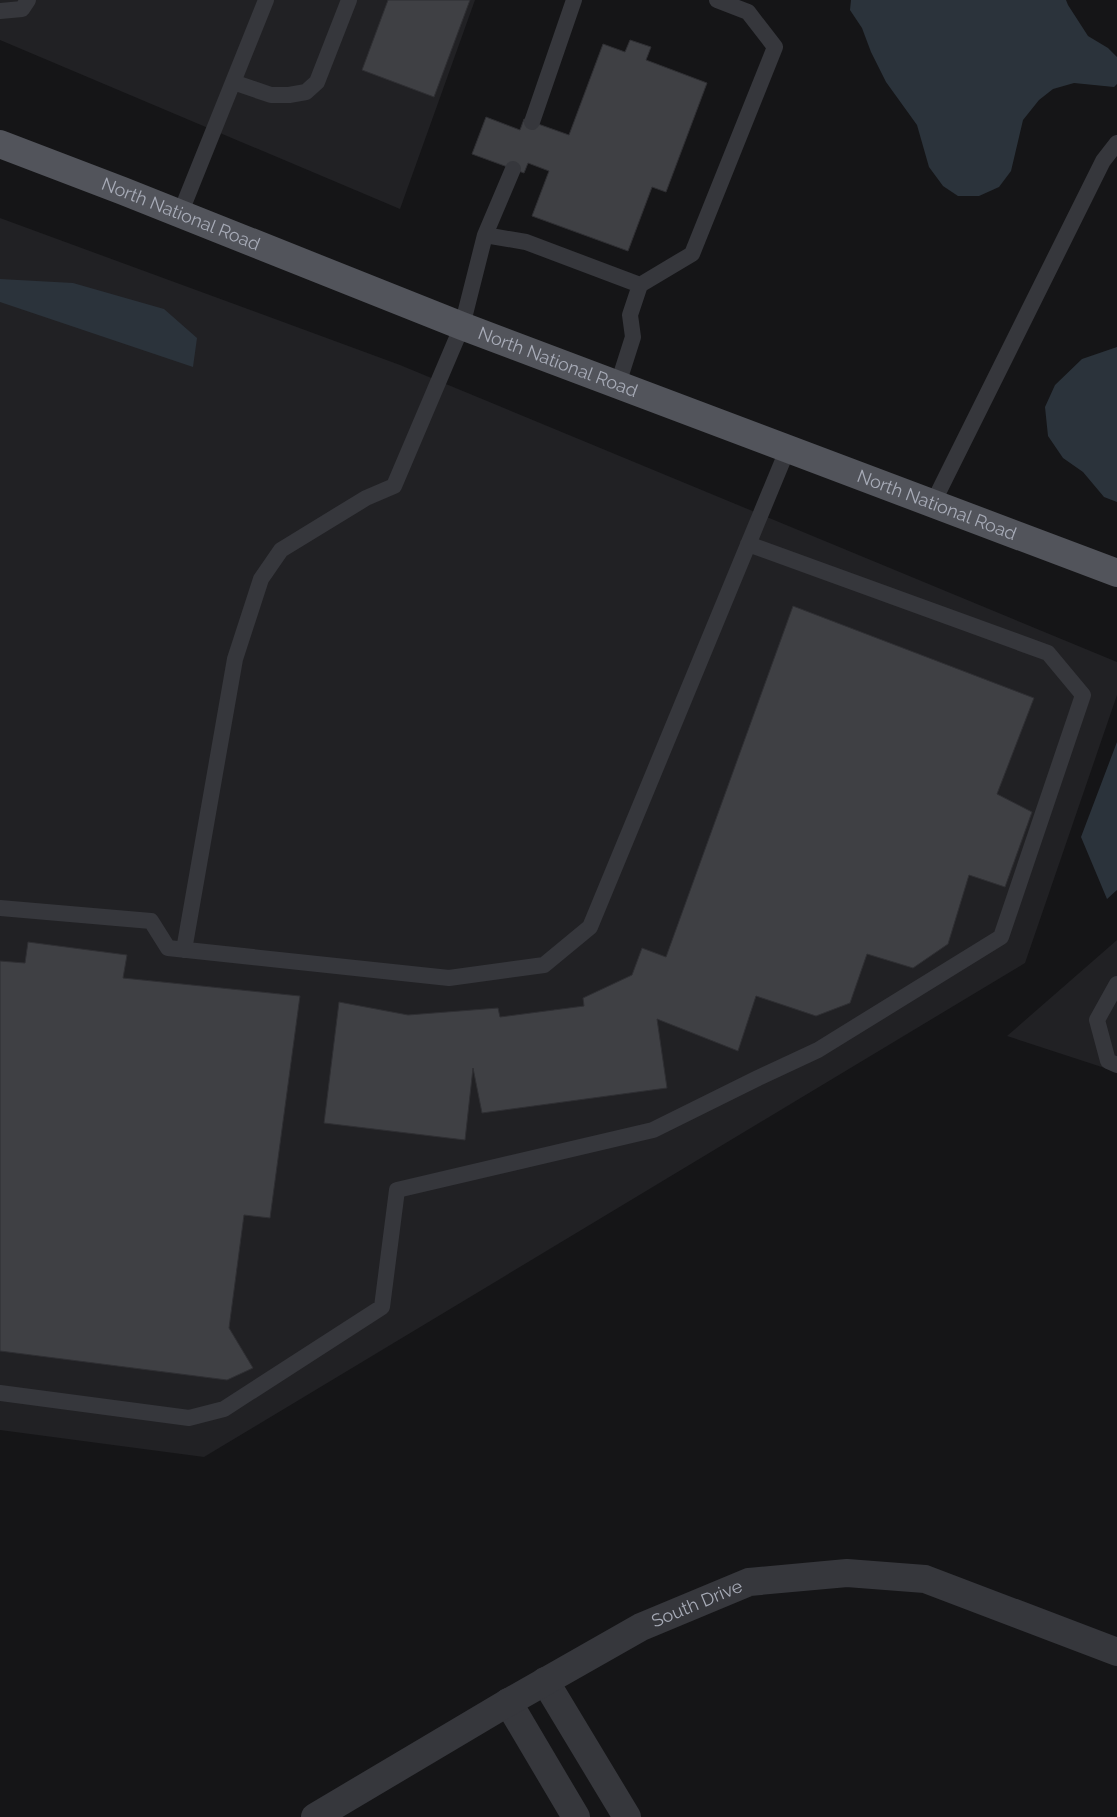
<svg xmlns="http://www.w3.org/2000/svg" width="1117" height="1817" viewBox="0 0 1117 1817" font-family="Raleway,sans-serif">
  <style>
    .built { fill: #212124 }
    .water { fill: #2b333b }
    .building { fill: #3f4044; stroke: #2f2f33 }
    .lines { fill: none; stroke-linecap: round; stroke-linejoin: round }
    .service { stroke: #36373c; stroke-width: 16 }
    .minor { stroke: #36373c; stroke-width: 28 }
    .primary { stroke: #52545b; stroke-width: 28 }
    .labels { text-anchor: middle; stroke-width: 4; stroke-linejoin: round; paint-order: stroke }
    .street-label { font-size: 18px; fill: #a7abb7; stroke: #101012 }
  </style>
  <rect width="100%" height="100%" fill="#151517"/>
  <path class="built" d="M0,0H475L400,209L0,40Z
    M0,218L400,365L1117,662V695L1025,963L204,1457L0,1430Z
    M1117,940V1072L1007,1036Z"/>
  <path class="water" d="M851,0H1066L1068,5L1088,36L1108,48L1117,57V84L1114,87L1074,83L1053,89L1039,100L1023,120L1011,171L999,187L979,196H958L943,186L929,167L917,125L886,82L871,52L862,28L850,10Z
    M0,279L73,283L164,309L197,338L193,367L0,302Z
    M1117,347V502L1104,497L1083,472L1063,458L1048,436L1045,407L1055,385L1082,359Z
    M1117,742V890L1107,899L1081,837Z"/>
  <path class="building" d="M388,0H470L434,97L362,70Z
    M630,40L651,47L646,60L707,83L666,192L652,187L628,251L532,216L549,171L528,163L524,173L472,154L486,117L520,130L524,119L569,135L603,44L625,52Z
    M793,606L1034,698L997,794L1032,812L1005,887L969,875L948,944L913,968L867,954L850,1003L816,1016L756,996L738,1051L657,1019L667,1088L482,1113L473,1068L465,1140L324,1123L339,1002L408,1015L498,1008L500,1017L584,1006L583,998L632,975L642,948L666,957Z
    M28,942L127,955L123,978L300,996L270,1218L244,1215L229,1328L253,1368L227,1380L0,1351V961L25,963Z"/>
  <g class="lines">
    <path class="service" d="M0,11L22,9L28,0
      M233,82L271,95H289L306,92L317,82L349,0
      M532,122L574,0
      M180,214L266,0
      M485,235L513,169
      M640,285L692,254L775,47L748,12L717,0
      M933,503L1103,161L1117,143
      M0,908L151,921L168,948L449,978L544,965L590,927L788,448
      M184,950L235,659L261,579L281,550L366,498L394,486L462,326L485,235L526,242L640,285L630,315L633,337L618,384
      M1117,984L1097,1020L1108,1061L1117,1065
      M0,1393L189,1418L224,1409L382,1307L397,1190L653,1130L758,1078L818,1050L1001,937L1083,695L1048,653L748,544"/>
    <g class="minor">
      <path d="M545,1681L627,1817"/>
      <path d="M508,1702L576,1817"/>
      <path id="s1" d="M315,1817L502,1706L641,1627L749,1582L847,1573L925,1579L1117,1652"/>
    </g>
    <path class="primary" id="s2" d="M0,144L123,191L462,326L1117,573"/>
  </g>
  <g class="labels">
    <g class="street-label">
      <text dy="6" stroke="none"><textPath href="#s2" startOffset="194">North National Road</textPath></text>
      <text dy="6" stroke="none"><textPath href="#s2" startOffset="599">North National Road</textPath></text>
      <text dy="6" stroke="none"><textPath href="#s2" startOffset="1004">North National Road</textPath></text>
      <text dy="6" stroke="none"><textPath href="#s1" startOffset="438">South Drive</textPath></text>
    </g>
  </g>
</svg>
